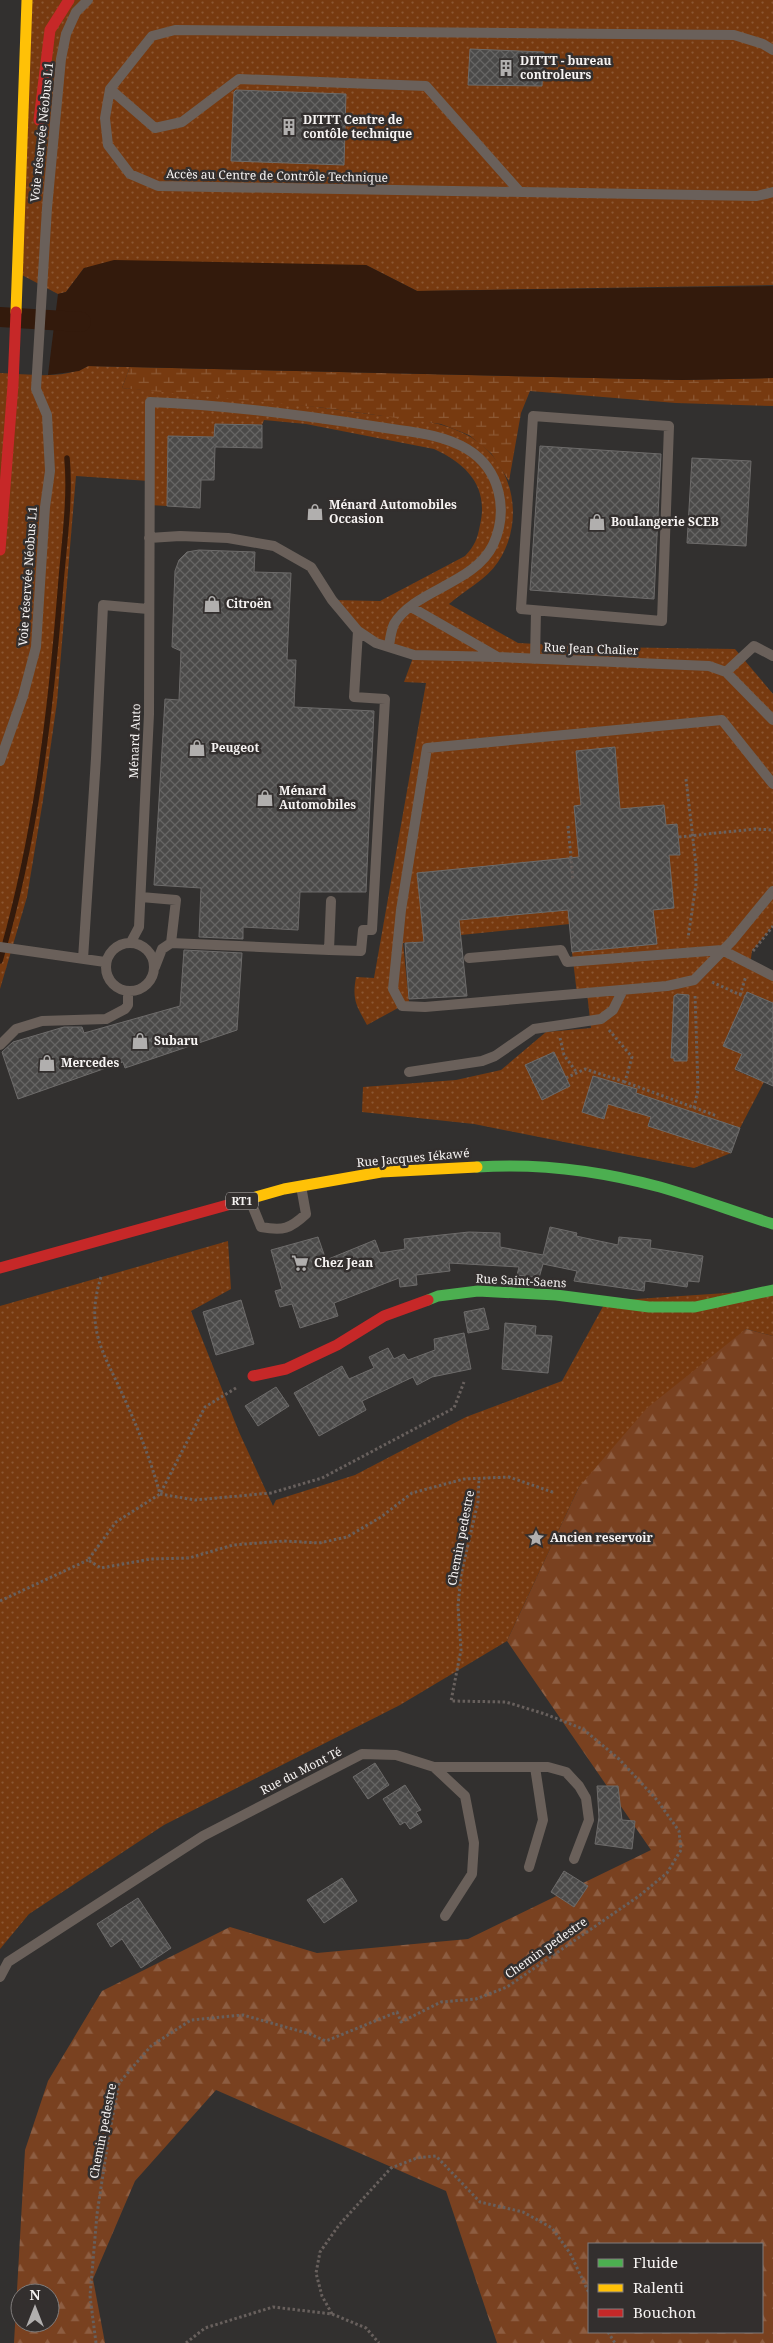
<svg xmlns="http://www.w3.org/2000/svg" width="773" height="2343" viewBox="0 0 773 2343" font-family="'Noto Serif',serif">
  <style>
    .grass { fill: url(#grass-dots) }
    .forest { fill: url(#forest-firs); fill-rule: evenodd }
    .wetland { fill: url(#wetland-marsh) }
    .water { fill: #331a0c }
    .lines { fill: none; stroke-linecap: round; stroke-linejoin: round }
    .stream { stroke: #331a0c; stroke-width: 5.5 }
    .canal { stroke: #331a0c; stroke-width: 20 }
    .building { fill: url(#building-cross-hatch); stroke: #6d6b6a }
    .path { stroke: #68605d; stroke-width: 3; stroke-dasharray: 2.5 2.5; stroke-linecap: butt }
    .lane { stroke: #6a605a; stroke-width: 10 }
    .fast { stroke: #4caf50; stroke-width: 11 }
    .slow { stroke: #ffc107; stroke-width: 11 }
    .jam { stroke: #c62828; stroke-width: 11 }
    .labels { text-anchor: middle; stroke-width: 5; stroke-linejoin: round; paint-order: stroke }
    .shield { fill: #332f2e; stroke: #bcb8b7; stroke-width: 1 }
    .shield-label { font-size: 11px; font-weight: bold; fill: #f6f3f2 }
    .poi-label { font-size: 12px; font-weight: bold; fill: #f6f3f2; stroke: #332f2e; text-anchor: start }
    .street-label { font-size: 12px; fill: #f6f3f2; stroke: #332f2e }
  </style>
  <defs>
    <pattern id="grass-dots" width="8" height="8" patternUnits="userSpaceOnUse" patternTransform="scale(1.25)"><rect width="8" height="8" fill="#773a10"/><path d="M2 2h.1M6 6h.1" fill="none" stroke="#8b5733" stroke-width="1.8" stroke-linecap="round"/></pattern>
    <pattern id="forest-firs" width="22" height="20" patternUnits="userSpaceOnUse" patternTransform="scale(1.25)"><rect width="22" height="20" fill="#794120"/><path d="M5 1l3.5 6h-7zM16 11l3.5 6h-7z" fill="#8d5d41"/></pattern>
    <pattern id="wetland-marsh" width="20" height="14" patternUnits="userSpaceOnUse" patternTransform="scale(1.25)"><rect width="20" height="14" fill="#773a10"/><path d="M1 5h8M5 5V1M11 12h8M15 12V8" fill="none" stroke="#8b5733"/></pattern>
    <pattern id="building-cross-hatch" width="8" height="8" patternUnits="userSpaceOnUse" patternTransform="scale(1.25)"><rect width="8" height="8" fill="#4b4a49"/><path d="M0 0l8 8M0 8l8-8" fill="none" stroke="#666564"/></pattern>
  </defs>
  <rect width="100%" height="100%" fill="#32302f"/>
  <path class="grass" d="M27,0H773V285L417,291L366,265L84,268L66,292L58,294L18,273Z
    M88,366L130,367L122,388C204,394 286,402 368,414C401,418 437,419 467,435C514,460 526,520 498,562C486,580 465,590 449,604L518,643L598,647L735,649L773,694V926L752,951L750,965L773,976V1003L747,992L723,1046L742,1054L735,1070L764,1082L740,1128L656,1100L648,1125L731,1153L694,1168L474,1124L362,1112L363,1087L456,1080L501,1070L546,1032L591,1028L587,993L577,994L572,952L656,944L653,910L674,907L669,855L680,854L677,825H666L620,809L615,747L576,751L581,805L574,806L577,838L599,878L417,874L422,923L569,910L570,924L461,935V939L403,943L409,1002L367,1025C356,1005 352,1000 356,977L374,978L426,683L404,682L414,655L376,643L332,600L380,601L465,556C475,545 477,540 480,525C489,487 467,464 434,449L306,424L264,420L262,425L215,424L214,437L168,436L167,506L149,505V481L76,476L57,702L43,800L27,897L0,989V373C28,374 63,380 88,366Z
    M228,1241L231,1289L191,1311L239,1432L273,1506L276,1500L355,1475L466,1417L562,1381L606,1301L773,1290V1336L746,1329L579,1487L507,1641L400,1705L164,1825L29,1914L0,1949V1306Z"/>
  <path class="forest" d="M746,1329L773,1336V2343H497L446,2191L216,2090L135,2181L93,2279L105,2343H14L25,2150L48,2081L102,1991L230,1927L317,1953L468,1939L651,1850L507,1641L579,1487L647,1408ZM589,2244H762V2332H589ZM20,2293H50V2323H20Z"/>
  <path class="wetland" d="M130,367L682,380L773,378V406L676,403L530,391L521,413L509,481L491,453L469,435L441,424L325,408L122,388Z"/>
  <path class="water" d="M114,260L366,265L417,291L773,286V378L682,380L88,366L79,371L48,375L58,294L66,292L84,268Z"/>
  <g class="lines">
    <path class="stream" d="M0,961C35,842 50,718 60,594C63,550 71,502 67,458"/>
    <path class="canal" d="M0,317L81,322"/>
  </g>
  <path class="building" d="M470,49L544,52L542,86L468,85Z
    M236,90L346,94L344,165L231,161L234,92Z
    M215,424L262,425V448L215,447L214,480H201L200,508L167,506L168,436L214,437Z
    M540,446L661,454L654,599L530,590Z
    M692,458L751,461L746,546L687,543Z
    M199,550L255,552L254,572L291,573L287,660H296L294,707L374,711L366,892H300L298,930L243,927V939L199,937L201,888L154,885L165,699L179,700L181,651L172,647L175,571L179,560L187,552Z
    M615,747L620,809L664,805L666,825L677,824L680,855H669L674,908L653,910L657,944L572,952L568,910L459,920L467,996L409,999L405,943L424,942L417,873L579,857L574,806L581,805L576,751Z
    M184,950L242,953L237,1030L125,1068L123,1062L18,1099L2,1052L13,1042L64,1027H82L84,1033L180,1006Z
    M747,992L773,1003V1086L735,1069L742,1054L723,1046Z
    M677,994L689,995L687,1061H674V1058H671L674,996Z
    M554,1052L570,1086L542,1100L525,1065Z
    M593,1076L637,1089L636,1093L740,1128L731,1153L648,1126L651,1117L608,1104L604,1119L582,1112Z
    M550,1227L577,1233L576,1236L618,1245L619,1237L651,1240L650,1248L703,1256L699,1282L688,1281L687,1287L645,1281L644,1291L574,1281L577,1271L543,1264L539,1278L517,1275L519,1267L449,1263L450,1271L416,1275L417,1285L400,1287L399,1278L334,1303L338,1316L300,1328L292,1304L280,1307L275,1291L282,1289L271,1250L318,1237L326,1260L375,1240L380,1253L405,1249L404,1239L469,1232L500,1233V1247L543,1255Z
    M241,1300L254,1344L216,1355L203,1312Z
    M484,1308L489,1329L468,1333L464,1312Z
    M505,1323L536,1326L535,1335L552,1336L548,1373L502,1369Z
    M464,1333L471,1369L432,1377L417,1385L413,1377L362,1401L366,1410L319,1436L294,1393L342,1366L349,1379L374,1368L369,1357L388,1348L394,1359L404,1354L408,1360L435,1350L434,1339Z
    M276,1387L289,1406L258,1426L245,1406Z
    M375,1763L389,1785L368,1799L353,1777Z
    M405,1785L421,1810L416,1812L422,1822L410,1829L405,1822L400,1825L383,1799Z
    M597,1786H618L622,1820L635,1821L632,1849L595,1844L599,1817Z
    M564,1871L588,1886L574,1907L551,1892Z
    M342,1878L357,1901L324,1923L307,1900Z
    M138,1898L171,1948L141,1968L122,1939L111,1947L97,1924Z"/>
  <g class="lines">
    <path class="path" d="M686,779L696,865V884L688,938
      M568,826L573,880
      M679,837L755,829L773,830
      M753,951L773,926
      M712,982L745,997
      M740,995L746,976
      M609,1030L632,1057L625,1082L717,1116
      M560,1038L564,1055L577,1073
      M566,1078L585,1069L625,1082
      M694,1108L698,1090L695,994
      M101,1277C84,1330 105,1354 125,1400C139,1431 151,1461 160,1494L195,1500L271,1493L322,1478L454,1408L464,1382
      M236,1388L205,1407L160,1494L116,1522L88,1560L101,1568L151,1559L189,1558L233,1545L284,1541L319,1543L347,1537L381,1517L412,1493L464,1479L509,1477L555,1493
      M0,1601L88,1560
      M332,2314L322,2296L316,2273L320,2252L339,2225L391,2168L417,2158L436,2156L480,2202L523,2212L552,2228L570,2253L589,2293
      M608,2332L615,2343
      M96,2343L90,2296L97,2214L108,2141L119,2083L151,2046L191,2020L243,2015L310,2034L326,2041L397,2012L401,2022L441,2002L476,1999L507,1987L639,1896L667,1873L681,1850L679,1831L657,1800L619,1759L583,1729L545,1714L506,1702L451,1701L461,1650L458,1606L461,1575L478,1502L479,1478
      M186,2343L205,2328L273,2307L332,2314L366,2328L379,2343"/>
    <path class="lane" d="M773,50L763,44L734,35L175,30L152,36L110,89L105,118L108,145L130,174L158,186L757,196L773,192
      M110,89L155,128L182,122L239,79L426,86L520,192
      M533,416L669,426L662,621L521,609Z
      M149,538L180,536L228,538L274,546L311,567L332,600L358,631L376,643L414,655L497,657L709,666L726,672L773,720
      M411,607L496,656
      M535,659L536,611
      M726,672L754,646L773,656
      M0,761L23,696L36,647L45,507L50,471L47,415L36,389L47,208L61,59L66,34L76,12L88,0
      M773,784L722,720L427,748L401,910L393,989L402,1006L425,1007L667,986L694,980L732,941L773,891
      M141,897L176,900L171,943L329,950L331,901
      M131,942L139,927L149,714L150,402C227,405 303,415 379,427C408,432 441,433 467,449C500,469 509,510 493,545C474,584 414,590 394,624C391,631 390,639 389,646
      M106 967a24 24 0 1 1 48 0a24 24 0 1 1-48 0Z
      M0,947L105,962
      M329,950L361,951L363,930H372L385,699L354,697L358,631
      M469,958L561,950L567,962L722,950L773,976
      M83,959L96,758L103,605L148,609
      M155,967L162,949L171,943
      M0,1045L16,1029L42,1021L106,1019L125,1009L128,1005V992
      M409,1072L482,1061L495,1056L534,1029L601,1019L613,1010L623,990
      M250,1200L261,1227C283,1231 290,1229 306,1214L301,1186
      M434,1767L465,1796L474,1843L472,1874L445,1916
      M529,1867L543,1820L535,1767
      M0,1977L8,1962L203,1836L362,1754L396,1755L434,1767H548L566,1772L579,1786L586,1798L589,1820L574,1859"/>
    <path class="fast" d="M477,1167C537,1163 601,1171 660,1187C698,1198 735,1212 773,1224
      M428,1300L438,1296L478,1291L556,1295L649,1307H695L773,1290"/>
    <path class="slow" d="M16,312L27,0
      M231,1204L284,1189L381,1172L477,1167"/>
    <path class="jam" d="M39,120L50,30L69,0
      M0,550L13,385L16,312
      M0,1268L231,1204
      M253,1376L286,1369L337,1345L384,1316L428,1300"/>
  </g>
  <defs>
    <g id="building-bare" transform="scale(1.35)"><path d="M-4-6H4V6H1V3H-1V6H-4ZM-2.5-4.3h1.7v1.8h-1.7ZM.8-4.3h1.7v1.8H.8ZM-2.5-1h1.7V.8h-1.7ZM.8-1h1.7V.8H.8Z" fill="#b1afae" stroke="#332f2e" stroke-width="2.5" paint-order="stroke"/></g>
    <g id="shop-bare" transform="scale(1.35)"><path d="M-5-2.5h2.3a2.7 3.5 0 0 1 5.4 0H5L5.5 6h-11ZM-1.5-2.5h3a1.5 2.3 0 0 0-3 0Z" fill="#b1afae" stroke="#332f2e" stroke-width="2.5" paint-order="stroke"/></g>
    <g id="supermarket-bare" transform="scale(1.35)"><path d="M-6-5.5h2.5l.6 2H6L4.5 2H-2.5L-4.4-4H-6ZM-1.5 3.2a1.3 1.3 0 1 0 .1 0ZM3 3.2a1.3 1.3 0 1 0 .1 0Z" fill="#b1afae" stroke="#332f2e" stroke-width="2.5" paint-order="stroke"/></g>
    <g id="sight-bare" transform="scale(1.35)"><path d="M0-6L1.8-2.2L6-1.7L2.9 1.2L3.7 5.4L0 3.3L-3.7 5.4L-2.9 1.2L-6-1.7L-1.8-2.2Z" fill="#b1afae" stroke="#332f2e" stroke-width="2.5" paint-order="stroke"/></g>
  </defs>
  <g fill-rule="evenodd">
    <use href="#building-bare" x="506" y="68"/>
    <use href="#building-bare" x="289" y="127"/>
    <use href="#shop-bare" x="315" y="512"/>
    <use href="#shop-bare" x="597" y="522"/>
    <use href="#shop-bare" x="212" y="604"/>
    <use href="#shop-bare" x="197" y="748"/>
    <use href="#shop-bare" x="265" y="798"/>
    <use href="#shop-bare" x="140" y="1041"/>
    <use href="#shop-bare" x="47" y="1063"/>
    <use href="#supermarket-bare" x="300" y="1263"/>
    <use href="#sight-bare" x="536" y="1538"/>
  </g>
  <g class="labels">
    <rect class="shield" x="226" y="1192.5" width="32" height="17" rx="4"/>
    <g class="shield-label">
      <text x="242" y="1205">RT1</text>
    </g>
    <g class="poi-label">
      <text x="520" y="65">DITTT - bureau<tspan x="520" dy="14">controleurs</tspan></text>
      <text x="303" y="124">DITTT Centre de<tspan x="303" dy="14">contôle technique</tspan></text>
      <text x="329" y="509">Ménard Automobiles<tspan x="329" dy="14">Occasion</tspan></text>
      <text x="611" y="526">Boulangerie SCEB</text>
      <text x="226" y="608">Citroën</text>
      <text x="211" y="752">Peugeot</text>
      <text x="279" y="795">Ménard<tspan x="279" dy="14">Automobiles</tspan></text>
      <text x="154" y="1045">Subaru</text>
      <text x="61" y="1067">Mercedes</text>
      <text x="314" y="1267">Chez Jean</text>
      <text x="550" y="1542">Ancien reservoir</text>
    </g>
    <g class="street-label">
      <text transform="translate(42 132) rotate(-84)" y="4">Voie réservée Néobus L1</text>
      <text transform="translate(277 176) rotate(1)" y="4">Accès au Centre de Contrôle Technique</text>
      <text transform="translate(28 576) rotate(-86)" y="4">Voie réservée Néobus L1</text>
      <text transform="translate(591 649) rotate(2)" y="4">Rue Jean Chalier</text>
      <text transform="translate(135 741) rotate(-88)" y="4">Ménard Auto</text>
      <text transform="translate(413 1158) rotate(-5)" y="4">Rue Jacques Iékawé</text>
      <text transform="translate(521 1281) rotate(3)" y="4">Rue Saint-Saens</text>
      <text transform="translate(461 1538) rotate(-79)" y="4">Chemin pedestre</text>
      <text transform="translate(301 1771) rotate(-27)" y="4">Rue du Mont Té</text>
      <text transform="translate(546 1948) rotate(-35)" y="4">Chemin pedestre</text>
      <text transform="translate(103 2131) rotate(-79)" y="4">Chemin pedestre</text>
    </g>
  </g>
  <rect x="588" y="2243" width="175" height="90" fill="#332f2e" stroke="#817d7c"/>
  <rect x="598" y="2259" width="25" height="8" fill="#4caf50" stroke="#817d7c"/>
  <text x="633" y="2268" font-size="15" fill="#f6f3f2">Fluide</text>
  <rect x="598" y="2284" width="25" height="8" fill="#ffc107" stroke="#817d7c"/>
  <text x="633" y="2293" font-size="15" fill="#f6f3f2">Ralenti</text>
  <rect x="598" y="2309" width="25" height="8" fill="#c62828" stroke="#817d7c"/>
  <text x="633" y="2318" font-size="15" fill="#f6f3f2">Bouchon</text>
  <g transform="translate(35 2308)"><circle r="24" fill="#332f2e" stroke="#817d7c"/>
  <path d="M0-4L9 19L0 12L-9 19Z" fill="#b1afae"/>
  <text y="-8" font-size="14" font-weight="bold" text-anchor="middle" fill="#f6f3f2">N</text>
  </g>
</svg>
